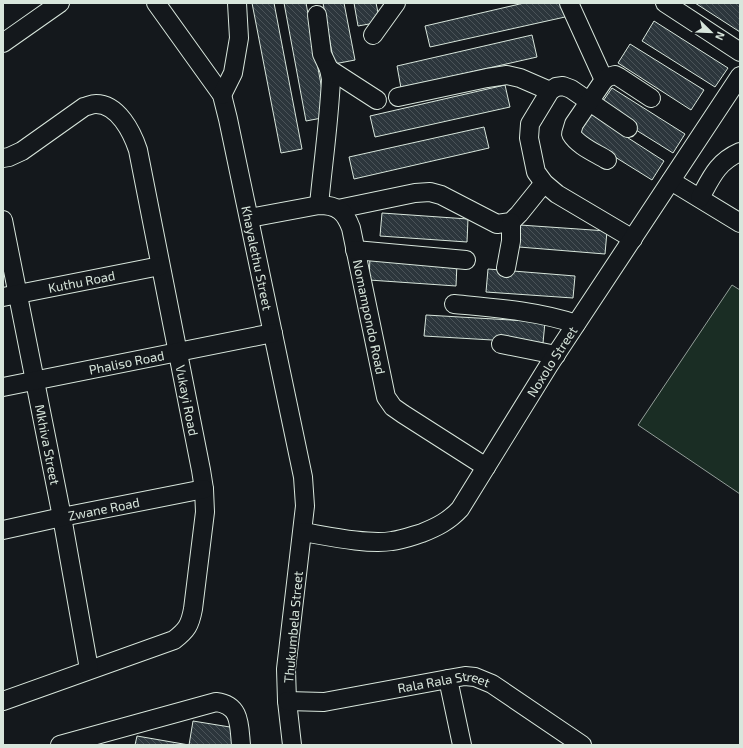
<svg xmlns="http://www.w3.org/2000/svg" width="743" height="748" viewBox="0 0 743 748" font-family="'Exo 2',sans-serif">
  <style>
    .pitch { fill: #1a2d24; stroke: #939e99 }
    .building { fill: url(#building-back-hatch); stroke: #d8e6dc }
    .lines { fill: none; stroke-linecap: round; stroke-linejoin: round }
    .minor-casing { stroke: #d8e6dc; stroke-width: 20 }
    .minor { stroke: #14181c; stroke-width: 18 }
    .labels { text-anchor: middle; stroke-width: 3; stroke-linejoin: round; paint-order: stroke }
    .street-label { font-size: 13px; fill: #d8e6dc; stroke: #14181c }
  </style>
  <defs>
    <pattern id="building-back-hatch" width="6" height="6" patternUnits="userSpaceOnUse"><rect width="6" height="6" fill="#2c363c"/><path d="M-1 5l2 2M0 0l6 6M5-1l2 2" fill="none" stroke="#4a5358"/></pattern>
  </defs>
  <rect width="100%" height="100%" fill="#14181c"/>
  <path class="pitch" d="M732,285L740,290V494L638,425Z"/>
  <path class="building" d="M252,3H274L302,149L281,153Z
    M284,3H306L327,117L306,121Z
    M323,3H344L355,60L334,64Z
    M354,3H376L380,22L358,26Z
    M524,3H562L565,17L430,47L425,26Z
    M695,3H738L740,5V32Z
    M654,21L728,68L715,87L642,41Z
    M532,35L537,57L401,88L397,66Z
    M630,44L704,90L691,110L618,63Z
    M505,85L510,107L375,137L370,116Z
    M612,88L685,134L673,153L599,107Z
    M591,114L664,161L652,180L578,134Z
    M484,127L489,148L354,179L349,157Z
    M382,213L468,219L467,242L380,236Z
    M520,225L607,231L605,254L519,247Z
    M370,257L457,263L456,286L369,280Z
    M488,269L575,276L573,298L486,292Z
    M426,315L545,322L543,343L424,336Z
    M193,721L236,728L233,745H135L137,736L189,745Z"/>
  <g class="lines">
    <g class="minor-casing">
      <g id="minor">
        <path id="s1" d="M156,3L222,95L228,119L303,477L305,506L286,669L287,701L292,745"/>
        <path d="M569,3L604,80"/>
        <path d="M665,3L740,52"/>
        <path d="M317,15L322,54L329,69L331,79C329,122 323,163 319,205"/>
        <path d="M373,35L396,3"/>
        <path d="M3,43L60,3"/>
        <path d="M329,69L377,100"/>
        <path d="M222,95L233,73L239,38L237,3"/>
        <path d="M398,97L487,78L507,75L520,78L550,91"/>
        <path d="M628,128L571,89L563,86L556,87L550,91L530,124L529,138L536,172L544,183L557,194L633,239"/>
        <path id="s2" d="M3,158L9,157L22,151L84,107C88,106 92,104 96,104C118,104 132,132 138,150L201,470L204,489L205,512L193,609C190,625 187,630 174,640L3,701"/>
        <path d="M607,160C596,153 578,146 571,134L574,124L604,80L608,77L615,75L619,77L651,98"/>
        <path d="M671,181L740,223"/>
        <path d="M700,198C711,178 717,162 740,152"/>
        <path d="M338,209L415,193L430,192L441,195L497,224L511,222L519,214L544,183"/>
        <path id="s3" d="M249,218L319,205C338,205 345,212 351,228L386,397L393,407L403,414L486,467"/>
        <path id="s4" d="M3,220L62,517L89,669"/>
        <path d="M355,250L466,260"/>
        <path d="M506,268L511,241V222"/>
        <path id="s5" d="M3,297L160,266"/>
        <path d="M454,304C495,308 537,311 576,324"/>
        <path d="M501,344L556,355"/>
        <path id="s6" d="M3,387L273,333"/>
        <path id="s7" d="M3,530L62,517L204,489"/>
        <path id="s8" d="M303,532C327,536 368,545 392,541C402,540 412,536 422,533C437,527 449,521 460,509L549,365L740,76"/>
        <path d="M448,679L462,745"/>
        <path id="s9" d="M287,701L324,702L448,679L465,676L475,677L492,684L582,745"/>
        <path d="M60,745L216,702C241,705 239,725 241,745"/>
      </g>
    </g>
    <use href="#minor" class="minor"/>
  </g>
  <g class="labels">
    <g class="street-label">
      <text dy="5" stroke="none"><textPath href="#s1" startOffset="280">Khayalethu Street</textPath></text>
      <text dy="5" stroke="none"><textPath href="#s5" startOffset="80">Kuthu Road</textPath></text>
      <text dy="5" stroke="none"><textPath href="#s3" startOffset="205">Nomampondo Road</textPath></text>
      <text dy="5" stroke="none"><textPath href="#s8" startOffset="340">Noxolo Street</textPath></text>
      <text dy="5" stroke="none"><textPath href="#s6" startOffset="126">Phaliso Road</textPath></text>
      <text dy="5" stroke="none"><textPath href="#s2" startOffset="430">Vukayi Road</textPath></text>
      <text dy="5" stroke="none"><textPath href="#s4" startOffset="229">Mkhiva Street</textPath></text>
      <text dy="5" stroke="none"><textPath href="#s7" startOffset="103">Zwane Road</textPath></text>
      <text transform="translate(293 627) rotate(-85)" y="5">Thukumbela Street</text>
      <text dy="5" stroke="none"><textPath href="#s9" startOffset="159">Rala Rala Street</textPath></text>
    </g>
  </g>
  <rect width="743" height="748" fill="none" stroke="#d8e6dc" stroke-width="8"/>
  <g transform="translate(711 32) rotate(113)" stroke="#14181c" stroke-width="3" paint-order="stroke">
  <path d="M0-3L7 15L0 10L-7 15Z" fill="#d8e6dc"/>
  <text y="-6" font-size="11" font-weight="bold" text-anchor="middle" fill="#d8e6dc">N</text>
  </g>
</svg>
